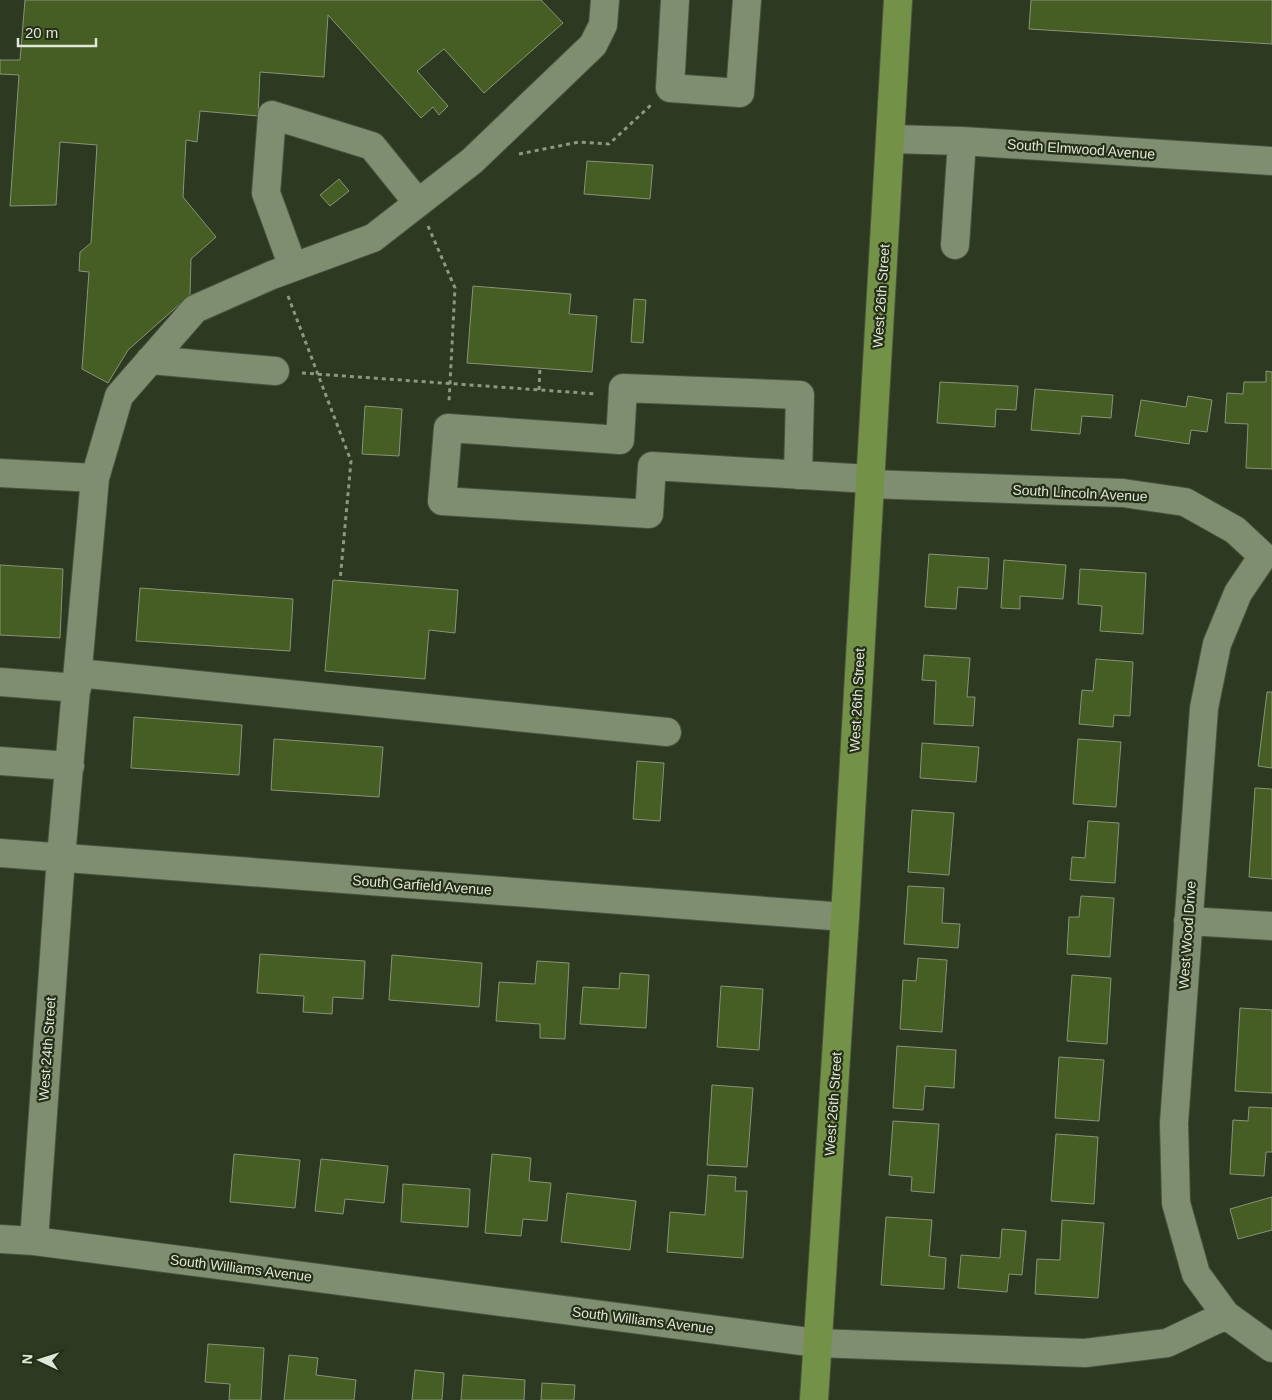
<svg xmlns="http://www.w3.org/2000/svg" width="1272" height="1400" viewBox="0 0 1272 1400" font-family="Helvetica,sans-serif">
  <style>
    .building { fill: #465d24; stroke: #879478 }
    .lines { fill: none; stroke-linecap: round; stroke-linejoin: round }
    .minor-casing { stroke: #4a543e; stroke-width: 30 }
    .major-casing { stroke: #4a543e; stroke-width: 30 }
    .path { stroke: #8e9784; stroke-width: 3; stroke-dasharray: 4 4; stroke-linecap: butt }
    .minor { stroke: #7f8d70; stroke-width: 28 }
    .major { stroke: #749148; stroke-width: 28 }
    .labels { text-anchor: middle; stroke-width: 4.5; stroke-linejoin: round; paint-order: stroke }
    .street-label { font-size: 14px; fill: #dfe7d7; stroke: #252f17 }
  </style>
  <rect width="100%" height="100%" fill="#2e3921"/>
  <path class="building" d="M25,0H541L563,23L484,93L444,49L417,71L448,106L439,115L433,107L421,118L328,15L324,77L260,72L258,116L200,111L197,142L186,140L183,197L216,237L191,259L190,295L128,350L108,383L82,369L89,272L79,271L80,252L91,243L97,145L60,142L56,205L10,206L19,75L0,74V60H20Z
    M1031,0H1272V44L1029,29Z
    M587,161L653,165L650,199L584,194Z
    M339,179L349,191L330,206L320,195Z
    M473,286L571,294L569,314L597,316L592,372L467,363Z
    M634,299L646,300L643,343L631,342Z
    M1266,371L1272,372V469L1246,468L1248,424L1225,423L1227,393L1243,394L1244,382H1266Z
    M940,382L1018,386L1016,410L996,409L995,427L937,423Z
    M1035,389L1113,395L1111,418L1082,416L1080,434L1031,430Z
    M1188,396L1212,400L1207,432L1191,430L1189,444L1135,436L1141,400L1186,407Z
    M365,406L402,409L399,456L362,454Z
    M929,554L989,558L987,589L958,587L956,609L925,607Z
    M1004,560L1066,565L1063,599L1020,596V609L1001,608Z
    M0,565L63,569L60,638L0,635Z
    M1080,569L1146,573L1143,634L1100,631L1102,606L1078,604Z
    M333,580L458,590L455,633L429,630L425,679L325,671Z
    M140,588L293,599L290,651L136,641Z
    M924,655L970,658L967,697H975L973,726L934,724L936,681L922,680Z
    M1096,659L1133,662L1130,716L1114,715L1113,727L1079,724L1082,690L1093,691Z
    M1267,692H1272V768L1258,766Z
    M134,717L242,725L239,775L131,768Z
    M274,739L383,747L379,797L271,790Z
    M1078,739L1121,742L1116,807L1073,804Z
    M922,743L979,747L976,782L920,778Z
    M637,761L664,763L660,821L633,819Z
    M1255,788L1272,789V879L1249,877Z
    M912,810L954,813L949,875L908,872Z
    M1088,821L1119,823L1115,883L1070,880L1072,857L1085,858Z
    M908,886L944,888L942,923L960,924L958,948L904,944Z
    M1081,896L1114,898L1110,957L1067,954L1069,917H1079Z
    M260,954L365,961L363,999L333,997L332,1014L303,1012L304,996L257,993Z
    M392,955L482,963L479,1007L389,1000Z
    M918,958L947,960L942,1032L900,1029L903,980L916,981Z
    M537,961L569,963L565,1039L540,1038V1024L496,1021L499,982L535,984Z
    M620,973L649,975L646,1028L580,1024L583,987L619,989Z
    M1072,975L1111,978L1107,1044L1067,1041Z
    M721,986L763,989L759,1050L717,1047Z
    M1240,1008L1272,1010V1093L1235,1091Z
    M897,1046L956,1050L954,1088L925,1086L923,1110L893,1108Z
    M1059,1057L1104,1060L1099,1121L1055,1118Z
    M712,1085L753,1088L747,1167L707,1165Z
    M1249,1107L1272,1108V1152H1266L1264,1176L1230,1174L1233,1120L1248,1121Z
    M893,1121L939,1124L934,1193L911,1191L912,1177L889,1175Z
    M1056,1134L1098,1137L1094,1204L1051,1201Z
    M234,1154L300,1160L295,1208L230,1202Z
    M492,1154L531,1158L529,1181L551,1183L547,1221L523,1219L521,1236L485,1233Z
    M321,1159L388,1166L384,1203L345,1199L343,1214L315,1211Z
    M708,1175L736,1177L735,1191H747L743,1258L667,1252L670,1212L705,1215Z
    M403,1184L470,1189L468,1227L401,1222Z
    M567,1193L636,1201L630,1250L561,1242Z
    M1272,1197V1230L1238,1239L1230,1209Z
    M886,1217L932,1220L929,1256L946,1258L944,1289L881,1285Z
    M1062,1220L1104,1223L1098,1298L1035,1294L1037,1259L1060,1260Z
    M1002,1229L1026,1231L1022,1275L1009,1274L1007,1292L958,1288L961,1255L1000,1258Z
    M208,1344L264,1348L261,1400H229L230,1384L205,1382Z
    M289,1355L318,1358L316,1375L356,1380L354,1400H284Z
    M415,1370L444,1373L442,1400H412Z
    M463,1375L525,1380L524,1400H461Z
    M542,1383L575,1385L574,1400H541Z"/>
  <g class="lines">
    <g class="minor-casing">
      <path id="minor" d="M675,0L670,88L740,93L747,0
        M891,139L962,141L1272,161
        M955,245L962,141
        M293,267L266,193L272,115L372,146L418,203
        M150,360L275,371
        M0,473L95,478
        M798,475L800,395L623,388L620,440L448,428L442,501L649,514L652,466L869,479
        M869,484L1123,493L1185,502L1235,530L1263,556
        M1263,556L1238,593L1217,644L1204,708L1174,1123L1176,1203L1196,1274L1226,1315L1272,1348
        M78,673L667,732
        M0,682L77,688
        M0,761L70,766
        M0,853L845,917
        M1188,921L1272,926
        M0,1239L34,1241L817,1343L1085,1353L1167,1343L1226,1315
        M34,1241L61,857L95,478L119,396L195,309L272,275L373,238L472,161L593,45L603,25L605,0"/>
    </g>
    <g class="major-casing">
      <path id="major" d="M814,1400L845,917L898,0"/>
    </g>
    <path class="path" d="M519,154L579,142L609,144L651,105
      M428,226L455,288L449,402
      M288,296L351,461L340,581
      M302,373L597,394
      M539,390L540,368"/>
    <use href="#minor" class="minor"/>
    <use href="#major" class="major"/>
  </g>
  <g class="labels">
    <g class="street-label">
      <text transform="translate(1081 149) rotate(4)" y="5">South Elmwood Avenue</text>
      <text transform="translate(881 296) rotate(-86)" y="5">West 26th Street</text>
      <text transform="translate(1080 493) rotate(3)" y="5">South Lincoln Avenue</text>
      <text transform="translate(857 700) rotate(-87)" y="5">West 26th Street</text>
      <text transform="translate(422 885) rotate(4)" y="5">South Garfield Avenue</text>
      <text transform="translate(1187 935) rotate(-86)" y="5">West Wood Drive</text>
      <text transform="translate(47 1049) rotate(-86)" y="5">West 24th Street</text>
      <text transform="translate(833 1104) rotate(-86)" y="5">West 26th Street</text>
      <text transform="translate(241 1268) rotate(7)" y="5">South Williams Avenue</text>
      <text transform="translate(643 1320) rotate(7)" y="5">South Williams Avenue</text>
    </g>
  </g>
  <g transform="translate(40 1360) rotate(274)" stroke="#252f17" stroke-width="4" paint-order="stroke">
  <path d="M0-4L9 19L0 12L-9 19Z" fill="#dfe7d7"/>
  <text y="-8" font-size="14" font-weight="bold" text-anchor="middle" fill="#dfe7d7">N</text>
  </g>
  <path d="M18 38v8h78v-8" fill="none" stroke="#dfe7d7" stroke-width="2.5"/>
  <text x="25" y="38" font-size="15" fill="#dfe7d7" stroke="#252f17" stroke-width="4" paint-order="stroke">20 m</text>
</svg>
